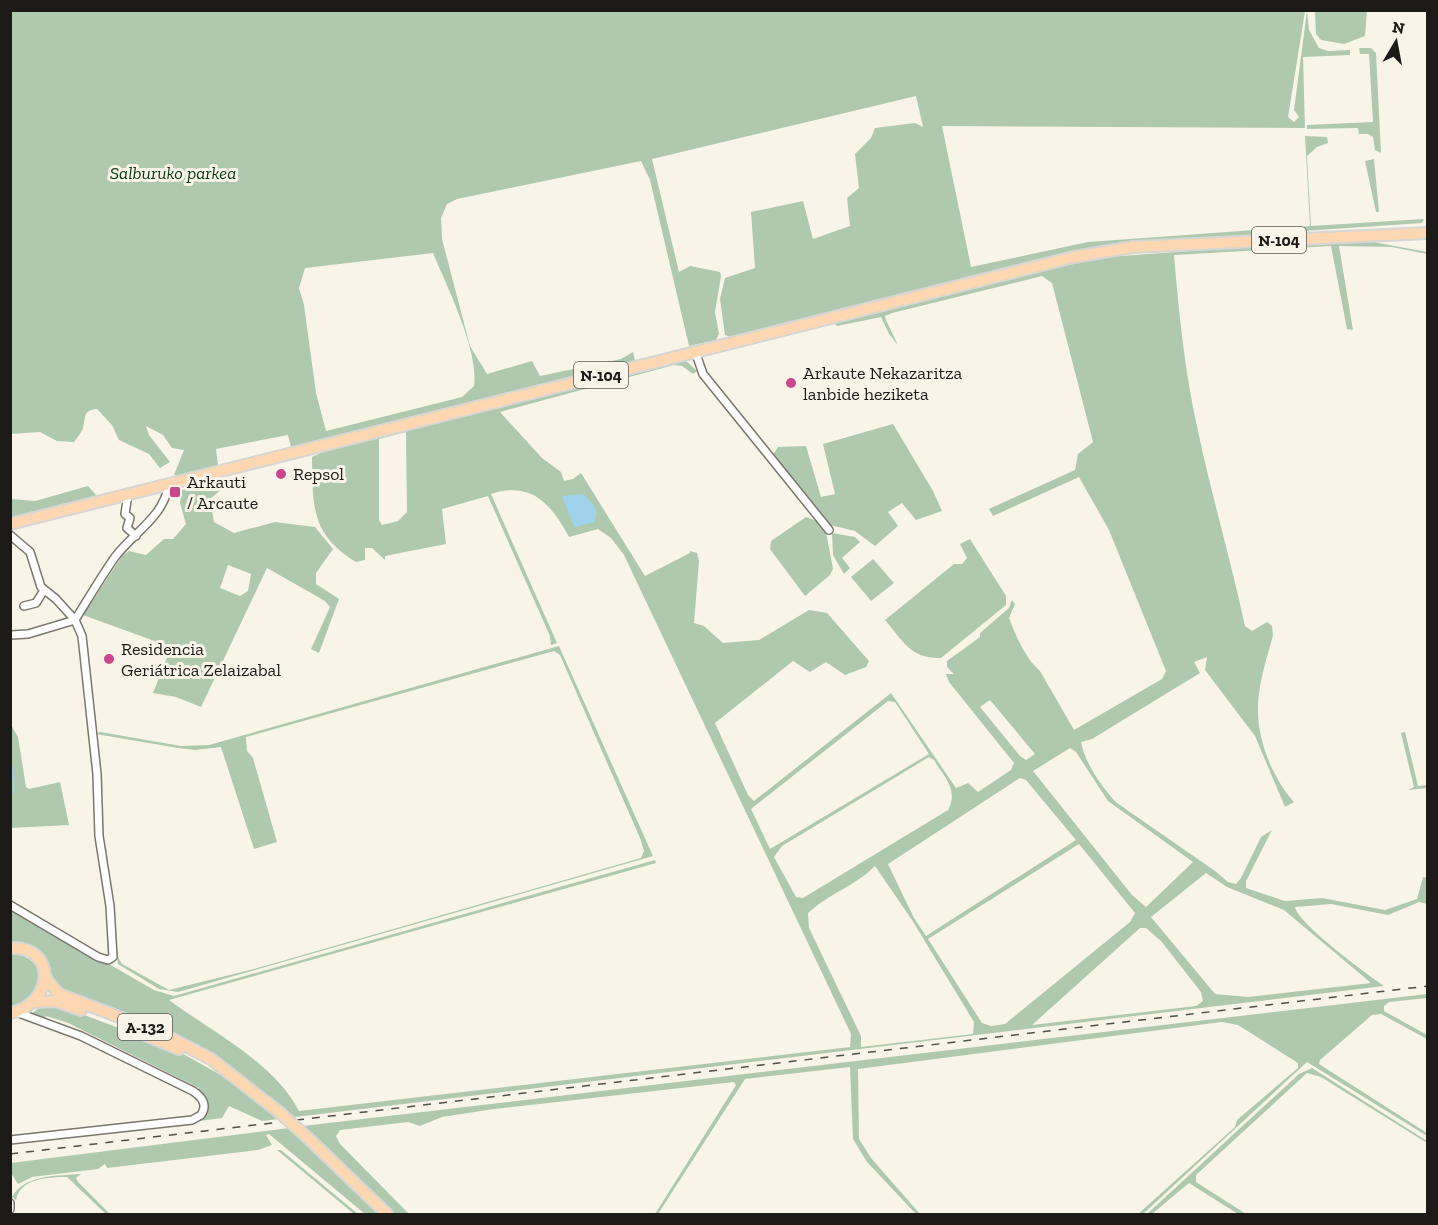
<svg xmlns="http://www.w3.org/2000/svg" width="1438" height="1225" viewBox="0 0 1438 1225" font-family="'Zilla Slab',serif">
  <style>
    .green { fill: #aec9ae; fill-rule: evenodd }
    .water { fill: #a1d2eb }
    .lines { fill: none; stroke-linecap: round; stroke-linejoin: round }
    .stream { stroke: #a1d2eb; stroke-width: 1.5 }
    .minor-casing { stroke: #7b776d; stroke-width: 10 }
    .primary-casing { stroke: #d6d6d5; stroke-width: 14 }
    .minor { stroke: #fff; stroke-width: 7 }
    .primary { stroke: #fdd7b2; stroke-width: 10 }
    .rail { stroke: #514f49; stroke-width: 1.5; stroke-dasharray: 8 8; stroke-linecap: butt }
    .primary-bridge-casing { stroke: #d6d6d5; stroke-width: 14; stroke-linecap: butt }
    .primary-bridge { stroke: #fdd7b2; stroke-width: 10 }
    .poi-dot { fill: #ca478d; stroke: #f8f4e8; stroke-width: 2 }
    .labels { text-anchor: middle; stroke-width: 6; stroke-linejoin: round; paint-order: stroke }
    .shield { fill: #f8f4e8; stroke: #5f5c56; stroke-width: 1.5 }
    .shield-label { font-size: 16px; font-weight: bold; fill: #1d1b17 }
    .park-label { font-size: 18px; font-style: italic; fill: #023a0d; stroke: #f8f4e8 }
    .poi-label { font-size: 18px; fill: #1d1b17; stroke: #f8f4e8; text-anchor: start }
  </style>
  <rect width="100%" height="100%" fill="#f8f4e8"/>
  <path class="green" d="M10,11H1305L1288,117L1294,122L1299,117L1294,110L1307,11L1309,30L1319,48L1328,51L1350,50V55L1303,57L1305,128L942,126L971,267L1088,242L1310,226L1305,136L1327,137L1328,143L1317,147L1307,156L1311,226L1424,219L1422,223L1127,243L1090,248L731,337L725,335L720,299L725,278L755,268L751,212L803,201L813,239L850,226L847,198L859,188L855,154L871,138L875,128L915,123L923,127L916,96L652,159L679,272L690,266L720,272L721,276L715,312L719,334L716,340L689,346L650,180L641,161L457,199L447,204L441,218L442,239L470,346L487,374L532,361L540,376L621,359L633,352L635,361L291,447L288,435L216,449L218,465L178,476L174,475L184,450L172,448L163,435L146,426L149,435L170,462L160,468L149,454L119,440L112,425L97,409C83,410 86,417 83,428C81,433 77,438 74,442L57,441L40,432L11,434ZM433,253C447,287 479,350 474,386L462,397L326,431L316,393L304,305L299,288L305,268Z
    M1315,11H1367L1365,36L1344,44L1321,40L1316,34Z
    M1359,48H1371L1376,53L1381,153L1375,150L1373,137L1368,134H1359L1358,128L1307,129V125L1373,122L1369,54H1360Z
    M1374,159L1379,212H1376L1365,161Z
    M1373,242L1427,252V254L1392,247L1339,246L1353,330L1347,329L1331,246L1174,255C1179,314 1185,374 1198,431C1212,497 1231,561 1245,626L1252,631L1267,622L1272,626L1273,635C1267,658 1258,684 1258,708C1257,740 1273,779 1294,802L1285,807L1255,736L1205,670L1207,657L1194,662L1200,673L1092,739L1081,742C1085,763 1102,788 1117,803L1215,871L1228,882L1236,884L1241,878L1261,837L1272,830L1246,881V888L1285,901L1322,898L1385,910L1417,899L1423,877L1427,878V904L1419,902L1388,915L1331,904L1295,907C1297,923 1368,975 1384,986L262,1121L229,1106L222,1118L199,1121L207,1112L208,1105L198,1091L199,1088L68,1023L46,1016L44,1019L30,1015L40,1007L58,1005L116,1027L185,1055L287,1112L224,1063L63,990C39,966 57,946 11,941L10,907L154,990L174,996L655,860L656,863L169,1000C212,1032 275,1063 299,1111L850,1047L851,1034L624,555L611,538L598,529L569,537C551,504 532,481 491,494L557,643L551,645L550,636L488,496L442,509L446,544L385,556V560L372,548H365V560L356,562C310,534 313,505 312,457L332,448L686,361L697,371L693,374L682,366L674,365L500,412L542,458L561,472L564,481L573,479L581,473L645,576L690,553V551L697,553L699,561L694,623L704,626L723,643L759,640L809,610L827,613L869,661L866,667L845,675L826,662L810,672L793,661L715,723L748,795L754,801L891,693L956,788L968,783L978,792L1011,770L1014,763L949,682L946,674H954L947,667V661L980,637V633L1009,608L1012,600L1015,604L1009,618C1016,636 1025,658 1040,671L1074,730L1162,679L1166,671L1109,530L1079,477L993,516L989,509L1075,470L1078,454L1093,442L1052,283L1042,276L892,313L885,316L886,320L898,345L889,334L881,317L837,326L833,322L1094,258L1244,247ZM406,432L407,512L398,521L382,525L379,520V439ZM990,700L1035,754L1026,760L1020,756L980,707ZM888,701L895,702L929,754L770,849L751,809ZM1070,748L1076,752L1108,801L1193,862L1146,907L1132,895L1033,771ZM929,757L934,760C944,777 959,790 948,810L803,898L796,897L774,857L782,846ZM1020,778L1026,780L1076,840L926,936L914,918L888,864ZM1079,844L1135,913L1130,922L1005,1024L991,1026L982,1023L928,939ZM875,866L912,920L974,1022L973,1034L861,1047V1036L809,928L808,913C830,893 855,886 875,866ZM1206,873L1227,887L1284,910L1371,983L1248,997L1215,994L1151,917ZM1140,928H1146L1161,941L1201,992L1203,1001L1196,1006L1032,1025Z
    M893,424L933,491L942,511L916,520L902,503L888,512L898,526L875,546L855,531L830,525L773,455L778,447L806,446L821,497L835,494L823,444Z
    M227,480V485L210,499L214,522L234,533L275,522L315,527L333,549L316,573V584L339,599L319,653L311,649L330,607L325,601L267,568L201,707L176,697L153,693L171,647L83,615L122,556L129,551L146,555L164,539H173L186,524L180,503L182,490ZM228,565L251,574L248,591L240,596L220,588Z
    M88,486L97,496L11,519V499L35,501Z
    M806,517L822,523L826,532L833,569L830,575L805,596L770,549L771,541Z
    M832,533L855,537L860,542L842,558L850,568L844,574L833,555Z
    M970,539L1006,596V605L941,658C911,659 903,641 885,620L954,564H962L967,558L960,544Z
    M873,559L894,583L871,601L851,577Z
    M559,646L653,856L178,992L159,989L118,964L103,848L106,846L118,957L122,964L169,990L254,969L641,858L644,851L640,838L560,655L554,651L246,737L247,751L253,758L277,842L254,849L221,747L195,750L178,748L96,734L100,732L181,746L209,745Z
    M10,723L18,737L26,787L29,789L60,782L69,825L11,828Z
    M1405,732L1418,786L1427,785V788L1408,790L1414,787L1401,733Z
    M11,954C51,956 45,999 11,1006Z
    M1427,994V998L1389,1002L1384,1006V1011L1427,1035V1039L1381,1014L1372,1015L1320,1060L1319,1064L1427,1133V1136L1307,1062L1143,1214H1138L1235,1127L1237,1120L1298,1068V1063L1238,1025L1222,1022L858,1069L859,1139L871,1158L920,1214H916L867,1162L853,1139L850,1067L745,1079L658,1214H655L736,1085L734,1082L494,1109L442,1117L420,1126L408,1122L340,1130L336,1136L340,1144L409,1214H395L303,1126Z
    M1312,1068L1427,1141V1143L1321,1077L1307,1073L1196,1175V1182L1246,1214H1238L1189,1183L1152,1214H1147L1299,1074Z
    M289,1128L379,1214H365L269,1134L266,1135L272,1145L258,1150L107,1168L105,1164L98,1169L32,1177L18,1184L11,1173V1163Z
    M277,1150H281L358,1214H354Z
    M81,1174L76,1178L78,1182L110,1214H106L67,1177C49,1177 20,1178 16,1200L12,1197C25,1174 57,1176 81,1174Z"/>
  <path class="water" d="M583,494C591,502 601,510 594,522L574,527L562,496Z"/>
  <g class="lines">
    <path class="stream" d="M10,750L14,789L10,797"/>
    <g class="minor-casing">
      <path id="minor" d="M695,351L703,374L829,530
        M128,494L125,514L130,518L127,528L136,536
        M10,535L30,552L41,587L56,599L75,620L28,634L11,635
        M24,606L36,603L44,590
        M10,905L98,957L108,960L113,957L110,906L99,836L97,774L82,636L75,620C88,599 101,577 115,557C135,531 163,518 169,484
        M10,1140L192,1120L201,1115C208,1105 202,1097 193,1091L81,1036L16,1012
        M10,1203V1209"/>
    </g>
    <g class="primary-casing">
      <path id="primary" d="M10,524L1074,257L1133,247L1428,233
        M10,948C58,945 54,1005 10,1013
        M45,978L59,994L161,1033L211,1059L279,1112
        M34,1002L55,1001L81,1010
        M140,1033L179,1049
        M308,1138L387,1214"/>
    </g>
    <use href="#minor" class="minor"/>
    <use href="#primary" class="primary"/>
    <path class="rail" d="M10,1154L1428,986"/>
    <g class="primary-bridge-casing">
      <path id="primary-bridge" d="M279,1112L308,1138"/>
    </g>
    <use href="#primary-bridge" class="primary-bridge"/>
  </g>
  <g class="poi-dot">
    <circle cx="791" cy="383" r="6"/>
    <circle cx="281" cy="474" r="6"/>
    <rect x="169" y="486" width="12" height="12" rx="3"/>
    <circle cx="109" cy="659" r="6"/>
  </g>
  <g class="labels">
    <g class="shield">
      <rect x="1252" y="227" width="54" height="26" rx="4.5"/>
      <rect x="574" y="362" width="54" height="26" rx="4.5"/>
      <rect x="118" y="1014" width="54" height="26" rx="4.5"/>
    </g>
    <g class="shield-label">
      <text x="1279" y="246">N-104</text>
      <text x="601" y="381">N-104</text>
      <text x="145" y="1033">A-132</text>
    </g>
    <g class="park-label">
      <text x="173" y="179">Salburuko parkea</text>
    </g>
    <g class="poi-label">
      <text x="803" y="379">Arkaute Nekazaritza<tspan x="803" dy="21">lanbide heziketa</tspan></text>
      <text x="293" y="480">Repsol</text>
      <text x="187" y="488">Arkauti<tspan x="187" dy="21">/ Arcaute</tspan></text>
      <text x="121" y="655">Residencia<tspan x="121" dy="21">Geriátrica Zelaizabal</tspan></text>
    </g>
  </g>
  <rect width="1438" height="1225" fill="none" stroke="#1d1b17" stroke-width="24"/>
  <g transform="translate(1396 42) rotate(10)" stroke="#f8f4e8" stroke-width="4.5" paint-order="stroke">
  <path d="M0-4.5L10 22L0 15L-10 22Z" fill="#1d1b17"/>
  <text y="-9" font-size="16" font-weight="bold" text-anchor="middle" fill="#1d1b17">N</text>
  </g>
</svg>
